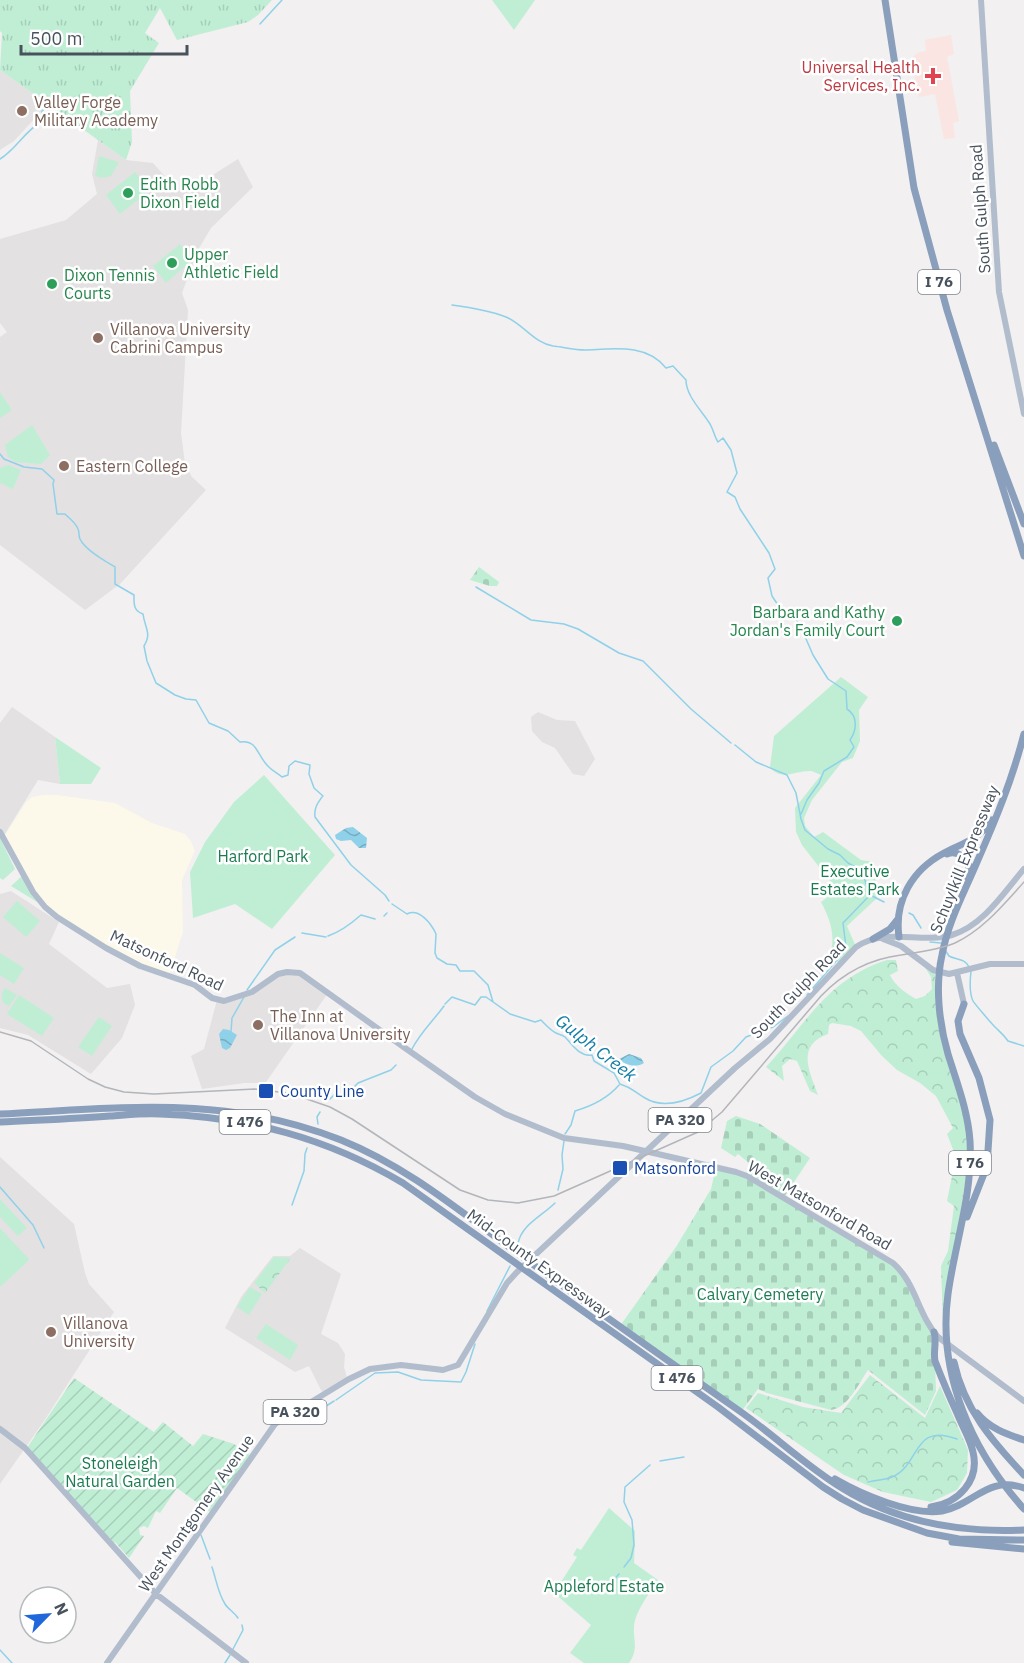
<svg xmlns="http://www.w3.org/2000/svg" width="1024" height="1663" viewBox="0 0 1024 1663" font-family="'IBM Plex Sans',sans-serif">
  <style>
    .commercial { fill: #fcf8ea }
    .education { fill: #e3e1e2 }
    .medical { fill: #fae5e2 }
    .grass { fill: url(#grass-tufts) }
    .forest { fill: url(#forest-crowns) }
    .cemetery { fill: url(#cemetery-stones) }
    .park { fill: #c0eed5 }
    .garden { fill: url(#garden-furrows) }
    .water { fill: url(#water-waves) }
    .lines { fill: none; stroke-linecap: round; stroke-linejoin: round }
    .stream { stroke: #8fd1e9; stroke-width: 1.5 }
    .major { stroke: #b1bdcd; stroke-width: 6 }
    .highway { stroke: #8a9fbc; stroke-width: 7 }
    .tram { stroke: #b2b5ba; stroke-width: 1.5 }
    .health-dot { fill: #e0444e; stroke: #fff; stroke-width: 2 }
    .education-dot { fill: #8d6e63; stroke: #fff; stroke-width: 2 }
    .leisure-dot { fill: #2e9e5b; stroke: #fff; stroke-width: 2 }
    .transit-dot { fill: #1a4fb4; stroke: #fff; stroke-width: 2 }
    .labels { text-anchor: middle; stroke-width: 5; stroke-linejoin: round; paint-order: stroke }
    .shield { fill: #fff; stroke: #7f868e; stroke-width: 1.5 }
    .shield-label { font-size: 15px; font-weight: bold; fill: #48525d }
    .health-label { font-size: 16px; fill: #be3a42; stroke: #fff; text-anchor: end }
    .education-label { font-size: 16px; fill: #785e54; stroke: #fff; text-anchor: start }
    .leisure-label { font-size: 16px; fill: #27864d; stroke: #fff; text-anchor: start }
    .street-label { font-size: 16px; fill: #48525d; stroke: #fff }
    .park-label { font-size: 16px; fill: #1b7c51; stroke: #fff }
    .transit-label { font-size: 16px; fill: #164399; stroke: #fff; text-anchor: start }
    .water-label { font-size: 18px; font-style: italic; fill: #127ea6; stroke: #fff }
  </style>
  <defs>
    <pattern id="grass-tufts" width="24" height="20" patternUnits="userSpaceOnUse" patternTransform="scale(1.5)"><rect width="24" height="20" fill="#c0eed5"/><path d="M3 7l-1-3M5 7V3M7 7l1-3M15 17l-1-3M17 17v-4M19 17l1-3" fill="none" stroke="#a6ceb9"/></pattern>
    <pattern id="forest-crowns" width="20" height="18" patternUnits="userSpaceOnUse" patternTransform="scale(1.5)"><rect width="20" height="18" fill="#c0eed5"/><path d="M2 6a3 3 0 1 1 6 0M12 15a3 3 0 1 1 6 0" fill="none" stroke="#a6ceb9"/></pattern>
    <pattern id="cemetery-stones" width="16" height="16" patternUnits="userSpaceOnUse" patternTransform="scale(1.5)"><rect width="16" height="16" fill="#c0eed5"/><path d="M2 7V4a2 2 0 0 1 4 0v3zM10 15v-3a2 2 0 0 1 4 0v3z" fill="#a6ceb9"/></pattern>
    <pattern id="garden-furrows" width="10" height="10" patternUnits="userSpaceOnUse" patternTransform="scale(1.5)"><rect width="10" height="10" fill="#c0eed5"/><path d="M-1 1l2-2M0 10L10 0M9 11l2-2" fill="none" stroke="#a6ceb9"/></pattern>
    <pattern id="water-waves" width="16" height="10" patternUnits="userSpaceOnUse" patternTransform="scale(1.5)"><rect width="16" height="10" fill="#8fd1e9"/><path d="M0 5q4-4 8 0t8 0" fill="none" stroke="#77acc0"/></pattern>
  </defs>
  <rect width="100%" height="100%" fill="#f2f0f0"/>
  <path class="commercial" d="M44,795H57L115,803L152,823L185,834L191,841L195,851L182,880L183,932L169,976L140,966L45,907L3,838L26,802L32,797Z"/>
  <path class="education" d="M0,70L48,104L14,141L0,150Z
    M98,140L126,160L153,163L177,190L186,192L238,159L253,187L211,228L198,250L182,293L188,310L181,433L185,464L192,477L206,490L120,584L85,610L0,545V337L7,332L0,323V239L66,220L97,194L92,174Z
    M12,707L55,737L60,784L38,780L3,837L0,832V723Z
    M538,712L557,720L575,721L595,759L584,776L573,774L555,748L542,742L532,731L531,717Z
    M11,891L59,922L49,944L107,988L130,984L135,1005L122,1038L91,1074L28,1035L0,1028V894Z
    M296,973L328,993L264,1085L261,1083H244L202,1089L191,1056L204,1049L217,1000L252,992L274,977Z
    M0,1157L74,1224L85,1273L89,1284L114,1312L44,1421L0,1484Z
    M300,1248L341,1274L321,1334L338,1343L345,1354L344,1367L347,1378L322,1392L309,1366L295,1372L225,1328L241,1297L273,1256H290Z"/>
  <path class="medical" d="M951,35L954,54L947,57L959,121L953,123L955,138L944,139L935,94L919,97L911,59L917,53L926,51L925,40Z"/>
  <path class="grass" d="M0,0H272L258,15L248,22L177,40L160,8L145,33L159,43L130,91L132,142L126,160L0,70L2,33L0,31Z"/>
  <path class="forest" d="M887,960H896L898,971L890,975C895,986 906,993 916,999L925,996L932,989L931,977L924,966L935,974L936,1008L943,1042L960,1101L966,1127L968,1164L943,1323L941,1266L948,1251L954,1206L947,1201L956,1157L947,1134L953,1128L936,1096L920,1083L897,1070L882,1056L861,1031L851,1026L832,1023L829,1025L828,1034C796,1046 809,1070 818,1095L810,1091L797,1061L790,1059L782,1066L784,1081L766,1067C806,1024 827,979 887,960Z
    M274,1257L291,1258L265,1293L254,1283Z
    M870,1375L925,1418L940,1386L968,1450L967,1473L957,1490L931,1502L883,1492L844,1475L746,1408L758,1393L803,1407L841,1413Z"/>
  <path class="cemetery" d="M479,567L499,582L497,586H490L470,580Z
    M736,1116L760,1124L810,1158L784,1197L746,1174L749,1163L738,1154L735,1157L721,1148L727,1121Z
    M716,1167L736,1172L898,1268L930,1327L935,1361L936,1391L925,1415L868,1370C859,1383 848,1408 831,1410L767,1393L758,1389L741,1412L620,1326L676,1247L711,1189Z"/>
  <path class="park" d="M492,0H535L514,30Z
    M99,156L119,162L111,176L102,178L95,176Z
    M135,172L150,190L120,214L106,195Z
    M180,244L192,260L166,283L153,266Z
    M0,392L12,410L0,418Z
    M32,425L50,455L41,464L16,462L8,457L5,445Z
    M8,465L21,470L13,489L0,483V468Z
    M841,677L868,697L859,710L860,741L853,758L842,762L812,800L804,818L805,826L814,837L823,832L861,860L874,862L877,898L847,926L856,947L839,964L831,952C835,933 830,919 821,902L837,890L802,845L796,832L795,808L821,775C818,774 815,772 811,771C796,770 781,782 770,767L774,736Z
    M55,737L101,768L91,784H60Z
    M264,775L335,855L272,929L235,904L193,918L190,872L205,842L234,802Z
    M0,838L15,869L3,880L0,878Z
    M22,876L42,905L11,886Z
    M17,901L40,921L26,937L3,917Z
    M0,953L24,968L14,984L0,975Z
    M5,988L17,995L9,1006C0,1003 0,995 5,988Z
    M19,995L54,1018L42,1036L7,1014Z
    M99,1017L112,1026L92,1056L78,1047Z
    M0,1199L27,1228L18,1236L0,1217Z
    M0,1228L29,1259L28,1261L0,1287Z
    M250,1287L262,1294L249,1315L237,1307Z
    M266,1324L298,1345L290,1360L256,1338Z
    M609,1508L635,1531L634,1563L658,1580C650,1593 635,1611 634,1627C633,1641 639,1649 629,1663H584L570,1653L591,1625L554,1593L577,1557L573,1555L577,1548L581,1550Z"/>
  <path class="garden" d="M74,1378L154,1432L163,1422L193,1446L203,1434L234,1444L250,1455L210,1512L177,1488L160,1513L156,1511L148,1528L144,1526L139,1528L140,1535L144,1536L129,1558L115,1542L113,1544L27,1448Z"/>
  <path class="water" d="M353,827L367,838L366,848H359L351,840L341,841L336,839L335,835L346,828Z
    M223,1029L229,1030L237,1035L230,1048L226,1050L222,1048L219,1034Z
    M629,1054L641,1058L644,1063C636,1068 625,1065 619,1059Z"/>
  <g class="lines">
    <path class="stream" d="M260,24L282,0
      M0,159C16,149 24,132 42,121V111L49,105L52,97
      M452,305C467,307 491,311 506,317C523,324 534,343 553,346C563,347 574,350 585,350C613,349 646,343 666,368L673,366L686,380C686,395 700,409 708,421C713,427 714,436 718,442L723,438L731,450L737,473L727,492L735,497L740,509L769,553L775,569L768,578L772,596L778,605L792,614L800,625L813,655L828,679L846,691L847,709C858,716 857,730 850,740L854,747L847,757L824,771L819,783L807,800L801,814
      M0,454L4,459L24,467L42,469L54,480L53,484L57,514H65C69,518 76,523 78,529C80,533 78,534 80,539C85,550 105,561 115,567V584L134,595C134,604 133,610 143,614C145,629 152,633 144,646L147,661L156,683L175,695L186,699L196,700L209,723L228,731L240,742C257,739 257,755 267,765C271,770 277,773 282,777L288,775L289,766L295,761L310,765L309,774L314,788L323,796
      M476,587L531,620L564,624L578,629L619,653L643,661L691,709L731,743
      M735,745L756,762L787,775L796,793L801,819L805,830L828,849L840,855L848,863L857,868L864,877L869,894
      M322,797C317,804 314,808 315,817L351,865L385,895L389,901
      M392,904L407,914C419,908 431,923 436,934L435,953L437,958L447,964L456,965L460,971H474L488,985L493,1002
      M909,913L913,915L921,928
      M384,916L387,913
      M302,933L326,937
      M328,936C340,932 353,922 361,915L375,919
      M930,942L941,943
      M945,950L949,956C956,960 965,958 969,967
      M971,971C970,980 969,993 973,1001C974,1003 991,1023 995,1027C1000,1032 1004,1035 1008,1041L1024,1046
      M247,990L275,950L295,937
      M807,995L843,953L846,947L843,923L870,895L884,902
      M445,1004L452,997L475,1005L481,997H486L510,1014L535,1022L541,1020C545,1024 550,1030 556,1033C560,1035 561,1034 565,1037C572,1044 579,1057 592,1055L594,1061L614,1073L620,1084C633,1088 634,1092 645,1098C663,1109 684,1102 701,1093L711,1067L733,1051L746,1037L773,1027L788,1016
      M231,1032L232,1018L244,997
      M412,1049C420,1033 433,1021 444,1006
      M330,1099L335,1094L343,1098L358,1083L391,1070L396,1065
      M318,1124L317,1117L320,1112
      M565,1134L571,1125L575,1111C592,1106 607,1099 619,1085
      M0,1187L33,1225L44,1248
      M558,1190L563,1169L562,1155L564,1141
      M292,1205L304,1171L305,1154L307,1148
      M518,1244C521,1225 542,1216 555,1203
      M487,1311L510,1266
      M336,1400L375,1373L398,1372L421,1380L461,1382L466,1372L475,1344
      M317,1412L334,1401
      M660,1461L684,1457
      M868,1482C875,1480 885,1480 892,1477C921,1465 912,1422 957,1439
      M201,1535L210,1559
      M212,1567C216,1579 218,1593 225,1604C228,1609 234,1612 238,1618
      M624,1567L631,1558L634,1545L632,1520L624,1502L625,1487L650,1465
      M612,1582L619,1574
      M0,1650L12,1663
      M232,1651L243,1630L242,1625
      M225,1663L230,1655"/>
    <path class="major" d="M981,0L999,292L1024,414
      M0,832L33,892L45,907L57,917L106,948L140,966L195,985L212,998L224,1001L252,992L278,974L287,972L300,973L405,1048L475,1097L505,1114L564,1138L623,1146L736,1172L747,1176L893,1263C916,1283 918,1315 938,1337L1024,1401
      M883,939L901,946L933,970L949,974L990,964H1024
      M957,973L964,1004
      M0,1429L25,1448L156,1594L246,1663
      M107,1663L275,1424L349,1379L370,1369L401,1365L443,1370L458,1365L507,1283L517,1272L735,1068L770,1039L856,947C885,927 921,944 952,935C984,925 1004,892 1024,869"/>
    <path class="highway" d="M885,0L914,188L947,310L1024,556
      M994,445L1024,524
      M1024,734C1012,780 996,819 977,862C964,893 948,922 942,955C935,986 939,1023 948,1054C957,1083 968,1111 970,1141C973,1193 955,1243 948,1294C937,1374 972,1451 1024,1509
      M947,854C957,850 964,856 969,865L967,877
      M899,937C894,901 912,870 944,853C963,843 980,839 992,820
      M873,939L890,929L898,919
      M964,1004L958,1021L960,1034L979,1078L990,1120L987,1166L967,1217
      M0,1114C122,1108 224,1094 341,1140C408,1167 462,1213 520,1255C593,1308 667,1360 741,1412C775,1436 806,1466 842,1488C897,1522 960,1533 1024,1530
      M0,1122C37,1120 73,1119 110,1116C126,1115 143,1113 160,1114C249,1117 327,1138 403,1183L718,1407L823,1487L842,1499L863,1510L927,1533L959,1539L1024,1540
      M954,1362C964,1409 992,1441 1024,1475
      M977,1413C989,1428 1006,1434 1024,1440
      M835,1479C861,1494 911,1516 942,1511C974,1505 987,1475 1024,1488
      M931,1507C958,1503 980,1481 973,1452C970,1438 962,1426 957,1413C949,1396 942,1379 935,1361C933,1351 937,1343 934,1332
      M952,1542L1024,1549"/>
    <path class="tram" d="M0,1032L31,1041L88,1079L105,1087L124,1092L154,1094L255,1089L287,1093L301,1097L330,1107L352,1119L460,1190L488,1200L518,1203L554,1196L698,1132L722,1112L821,996C843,973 869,959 901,955C920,952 938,950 955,943C983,930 1004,904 1024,882"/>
  </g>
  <path class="health-dot" d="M930 67h6v6h6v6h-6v6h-6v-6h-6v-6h6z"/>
  <g class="education-dot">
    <circle cx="22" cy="111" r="6"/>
    <circle cx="98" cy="338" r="6"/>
    <circle cx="64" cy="466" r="6"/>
    <circle cx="258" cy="1025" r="6"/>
    <circle cx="51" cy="1332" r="6"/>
  </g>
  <g class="leisure-dot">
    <circle cx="128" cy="193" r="6"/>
    <circle cx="172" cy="263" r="6"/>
    <circle cx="52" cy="284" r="6"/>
    <circle cx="897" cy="621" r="6"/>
  </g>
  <g class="transit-dot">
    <rect x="258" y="1083" width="16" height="16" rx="3"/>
    <rect x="612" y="1160" width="16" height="16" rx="3"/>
  </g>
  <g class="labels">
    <g class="shield">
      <rect x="918" y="270" width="42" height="24" rx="4.5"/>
      <rect x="648.5" y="1108" width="63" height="24" rx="4.5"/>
      <rect x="219.5" y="1110" width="51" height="24" rx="4.5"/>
      <rect x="949" y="1151" width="42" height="24" rx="4.5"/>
      <rect x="651.5" y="1366" width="51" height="24" rx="4.5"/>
      <rect x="263.5" y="1400" width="63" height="24" rx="4.5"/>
    </g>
    <g class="shield-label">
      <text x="939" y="287">I 76</text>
      <text x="680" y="1125">PA 320</text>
      <text x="245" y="1127">I 476</text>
      <text x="970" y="1168">I 76</text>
      <text x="677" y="1383">I 476</text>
      <text x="295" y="1417">PA 320</text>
    </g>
    <g class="health-label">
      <text x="920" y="73">Universal Health<tspan x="920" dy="18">Services, Inc.</tspan></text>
    </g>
    <g class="education-label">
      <text x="34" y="108">Valley Forge<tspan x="34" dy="18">Military Academy</tspan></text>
      <text x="110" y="335">Villanova University<tspan x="110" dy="18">Cabrini Campus</tspan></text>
      <text x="76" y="472">Eastern College</text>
      <text x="270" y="1022">The Inn at<tspan x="270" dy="18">Villanova University</tspan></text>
      <text x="63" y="1329">Villanova<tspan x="63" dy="18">University</tspan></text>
    </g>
    <g class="leisure-label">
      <text x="140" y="190">Edith Robb<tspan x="140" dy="18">Dixon Field</tspan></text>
      <text x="184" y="260">Upper<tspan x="184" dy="18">Athletic Field</tspan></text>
      <text x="64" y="281">Dixon Tennis<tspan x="64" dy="18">Courts</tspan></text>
      <text x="885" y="618" text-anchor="end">Barbara and Kathy<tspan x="885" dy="18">Jordan's Family Court</tspan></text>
    </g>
    <g class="street-label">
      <text transform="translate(980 209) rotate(-94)" y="6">South Gulph Road</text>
      <text transform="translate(964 859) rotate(-68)" y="6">Schuylkill Expressway</text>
      <text transform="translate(167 960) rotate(25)" y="6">Matsonford Road</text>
      <text transform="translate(798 989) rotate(-46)" y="6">South Gulph Road</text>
      <text transform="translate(820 1205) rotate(30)" y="6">West Matsonford Road</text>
      <text transform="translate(539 1263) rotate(36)" y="6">Mid-County Expressway</text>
      <text transform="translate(196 1513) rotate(-55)" y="6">West Montgomery Avenue</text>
    </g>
    <g class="park-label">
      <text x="263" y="862">Harford Park</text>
      <text x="855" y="877">Executive<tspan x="855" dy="18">Estates Park</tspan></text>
      <text x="760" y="1300">Calvary Cemetery</text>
      <text x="120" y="1469">Stoneleigh<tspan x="120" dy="18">Natural Garden</tspan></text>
      <text x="604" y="1592">Appleford Estate</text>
    </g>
    <g class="transit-label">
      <text x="280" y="1097">County Line</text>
      <text x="634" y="1174">Matsonford</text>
    </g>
    <g class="water-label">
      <text transform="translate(596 1048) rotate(38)" y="6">Gulph Creek</text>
    </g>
  </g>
  <g transform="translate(48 1615) rotate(65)"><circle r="28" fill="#ffffff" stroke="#b6babe" stroke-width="1.5"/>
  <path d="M0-4.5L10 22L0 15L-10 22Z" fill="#2067dc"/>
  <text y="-9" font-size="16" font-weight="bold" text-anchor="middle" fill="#48525d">N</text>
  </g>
  <path d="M21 45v9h166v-9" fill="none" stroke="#48525d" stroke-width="3"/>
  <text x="30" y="45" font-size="18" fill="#48525d" stroke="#ffffff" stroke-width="4.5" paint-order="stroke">500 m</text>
</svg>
